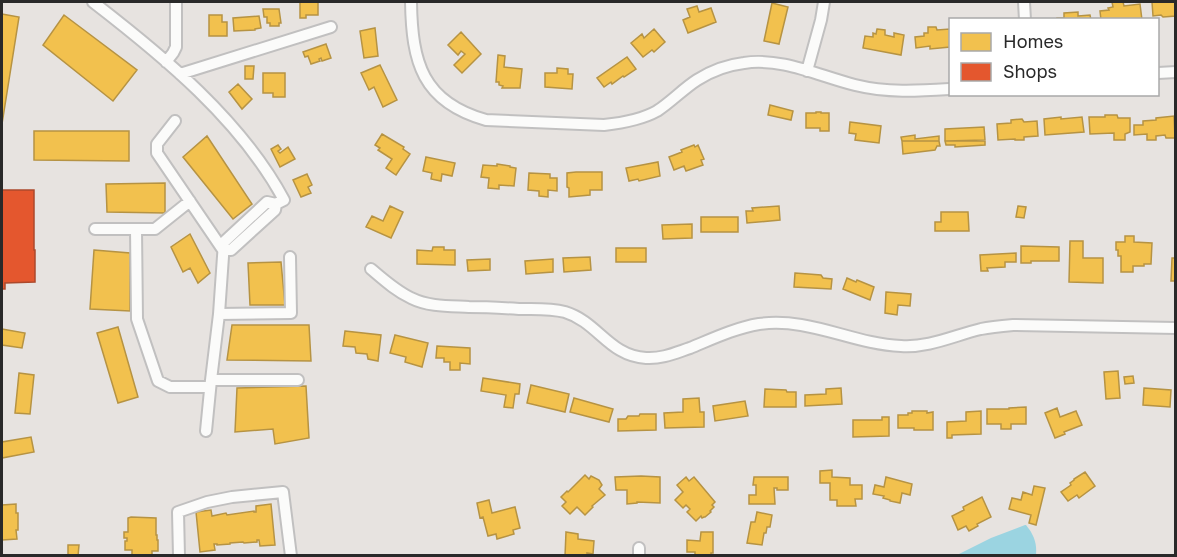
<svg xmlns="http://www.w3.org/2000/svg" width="1177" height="557" viewBox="0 0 1177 557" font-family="'Golos Text',sans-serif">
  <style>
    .water { fill: #9bd4e1 }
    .homes { fill: #f2c14e; stroke: #b69343; stroke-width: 1.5 }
    .shops { fill: #e4572e; stroke: #ac492c; stroke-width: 1.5 }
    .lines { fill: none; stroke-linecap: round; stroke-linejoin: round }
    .street-casing { stroke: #c1c0c0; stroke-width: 14 }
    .street { stroke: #fbfbfa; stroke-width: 10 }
  </style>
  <rect width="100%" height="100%" fill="#e7e3e0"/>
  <path class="water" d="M1025,525H1026C1034,535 1037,543 1036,555H957L991,538Z"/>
  <path class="homes" d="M300,2H318V15H306V18H300Z
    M1112,2H1123L1124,6L1140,4L1142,20H1101L1100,11L1109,10L1108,8L1113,7Z
    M1152,2H1176V16L1163,17L1161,15L1153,16Z
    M772,3L788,7L779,44L764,41Z
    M697,6L699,12L711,8L716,22L688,33L683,20L690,17L687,9Z
    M263,9H279L281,23H279V26H270V23H267V17H264Z
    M1078,12V16L1090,15L1091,20H1057V18H1064V13Z
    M2,14L19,17L2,124Z
    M64,15L137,70L113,101L43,45Z
    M209,15H222V22H227V36H209Z
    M259,16L261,28L255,29V30L234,31L233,18Z
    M928,27H936L937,30L950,29V47L930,49V46L916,48L915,37L924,36V33H928Z
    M375,28L378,56L364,58L360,31Z
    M654,29L665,42L654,52L652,50L643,57L631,43L642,34L644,38Z
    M877,29L885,30V35L894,37V33L904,35L901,55L863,48L865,36L873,37V33L876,34Z
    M461,32L481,54L462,73L454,65L465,54L461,51L458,55L448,45Z
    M326,44L331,58L322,61L321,58L319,59L320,61L311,64L308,56L305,57L303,52Z
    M498,55L505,56L504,67L522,69L520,88H502L503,86L499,85V82H496Z
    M627,57L636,69L624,77L623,76L612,84L611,82L604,87L597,78Z
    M380,65L397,100L383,107L374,87L369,90L361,73Z
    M245,66H254L253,79H245Z
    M557,68L568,69V74H573L572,89L545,87V73H557Z
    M263,73H285V97H273V93H263Z
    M238,84L252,99L242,109L229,92Z
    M770,105L793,111L791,120L768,115Z
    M816,112H821V113H829V131H820V128H806V113H816Z
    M1105,115H1117L1118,118H1130V132L1125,134V140H1114V133L1090,134L1089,117H1105Z
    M1174,116L1175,138H1166L1165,135L1156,136V140H1147V134L1134,135V125H1143V121L1156,120V118Z
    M1061,117V119L1082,117L1084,132L1045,135L1044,119Z
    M1022,119L1024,122L1037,121L1038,136L1024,137V140H1015V139L998,140L997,124L1011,123V120Z
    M850,122L881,126L879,143L855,140L856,134L849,133Z
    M984,127L985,140L945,141V129Z
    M34,131H129V161L34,160Z
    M382,134L404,147L403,149L410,154L396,175L386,168L392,159L378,150L380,148L375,145Z
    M915,135V139L939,136V141H902L901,137Z
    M207,136L252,204L233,219L183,157Z
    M902,141H939L940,146H937L935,150L903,154Z
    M945,141H985V145L955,147V145H946Z
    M278,145L281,149L278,151L280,153L288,147L295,159L280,167L271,149Z
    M694,145L695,147L698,145L704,159L701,160L703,165L686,171L684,166L674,170L669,157L682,152L681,150Z
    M426,157L455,163L452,176L442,174L441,181L431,179L432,173L423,171Z
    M658,162L660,176L639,181L638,179L629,181L626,168Z
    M497,164L510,166V167L516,168L514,186L499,185V189L488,188L489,178L481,177L483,165L497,166Z
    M576,172H602V190H590V195L569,197V188L567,187V173Z
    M529,173L550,174V178H557V191L548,190V197L539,196V191L528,190Z
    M307,174L312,185L308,187L311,193L301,197L293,180Z
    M165,183V213L107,212L106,184Z
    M390,206L403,212L391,238L366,227L372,216L383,221Z
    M779,206L780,220L747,223L746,211H753L752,208Z
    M1018,206L1026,207L1024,218L1016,217Z
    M941,212H968L969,231H935V222H941Z
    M701,217H738V232H701Z
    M692,224V238L663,239L662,225Z
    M190,234L210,273L198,283L190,268L183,272L171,247Z
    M1125,236H1134V242L1152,243L1151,264H1144V266H1133V272H1121V256H1118V250H1116V242H1125Z
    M1070,241H1083V258H1103V283L1069,282Z
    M1021,246L1059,247V261H1031V263H1021Z
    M433,247H444V250H455V265L417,264V250L432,251Z
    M616,248H646V262H616Z
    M94,250L130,253V311L90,309Z
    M1016,253V262H1005V267L987,268L988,271H981L980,255Z
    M590,257L591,270L564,272L563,258Z
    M1172,258H1176V281H1171Z
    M490,259V270L468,271L467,260Z
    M553,259V272L526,274L525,261Z
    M281,262L285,305H250L248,263Z
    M795,273L821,275L823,278L832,279L831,289L794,287Z
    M847,278L856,282L857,280L874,287L870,300L843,289Z
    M886,292L911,294L910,306L898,305L897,315L885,313Z
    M232,325H309L311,361L227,360Z
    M118,327L138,397L118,403L97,333Z
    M2,329L25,333L22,348L2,345Z
    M345,331L381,335L378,361L368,359L367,354L356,353L355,347L343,346Z
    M395,335L428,343L422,367L405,362L406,357L390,353Z
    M437,346L470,348V364L460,363V370H450V362H444V358H436Z
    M1118,371L1120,398L1106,399L1104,372Z
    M19,373L34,375L30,414L15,413Z
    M1133,376L1134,383L1125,384L1124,377Z
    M483,378L520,384L519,394H515L513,408L504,407L506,395L481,391Z
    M531,385L569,394L565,412L527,403Z
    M306,386L309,438L275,444L273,429L235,432L237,388Z
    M841,388L842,404L805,406V395L826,394V389Z
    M1144,388L1171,390L1170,407L1143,405Z
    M765,389L786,390L787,392H796V407H764Z
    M574,398L613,409L609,422L570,412Z
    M699,398L700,412H704V427L665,428L664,413L683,412V399Z
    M745,401L748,416L715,421L713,406Z
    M1026,407V424H1011V429H1001V424H987V409H1009V408Z
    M1057,408L1060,417L1076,411L1082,425L1064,432L1065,434L1055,438L1045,413Z
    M912,411H927V413L933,412V430H914V428H898V415H908V413H912Z
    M981,411V434L952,435V438H947V422L966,421V412Z
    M640,414H656V430L618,431V419H626L628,416H639Z
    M882,417H889V436L853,437V420H882Z
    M31,437L34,452L2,458V442Z
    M832,470V477L850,478V485H862V499H855L856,506H837V500H830V483H820V471Z
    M1085,472L1095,486L1079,498L1077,495L1068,501L1061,492L1071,485L1070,483L1074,480V479Z
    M585,475L589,479L591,476L599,480L602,485L599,489L605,495L592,506L593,507L585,515L577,507L570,514L562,506L566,502L561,497L567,491L568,492Z
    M641,476L660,477V503L637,502V503L627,504V490H616L615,477Z
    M686,477L689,481L694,477L715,502L712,505L714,507L710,511L711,512L705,517H704L702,518L701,516L696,521L687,512L690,509L686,505L683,508L675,500L683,492L677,485Z
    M754,477H788V490H777V488H774L775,504H749V495H756V485H753Z
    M886,477L912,484L910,495L902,493L900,503L890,501V500L883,498L884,496L873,494L875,485L884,487Z
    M1034,486L1045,488L1036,525L1029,523L1031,515L1009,509L1012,498L1021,500L1023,492L1032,495Z
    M982,497L991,517L977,524L978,526L969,531L966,526L958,530L952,516L964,510L963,507Z
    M489,500L492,513L515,507L520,528L513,530L514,534L497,539L496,534L488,536L483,517L480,518L477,503Z
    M16,504V513H18V530H16L17,539L2,540V505Z
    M271,504L275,545L260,546L259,540H257V542L244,543L243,542L230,543V544L217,545V544H214L215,550L200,552L196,512L211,510L212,516L226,513L227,515L254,511V512H256V506Z
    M757,512L772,515L770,527H767L766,533H764L762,545L747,543L751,522H755Z
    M131,517L156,518V535H157V540H158V551H152V556H132V550H125V541H127V538H124V532H128V518Z
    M566,532L578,534V539L594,541L593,554L587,553V556H565Z
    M701,532H713V553H711V556H690L695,555V552H687V540L700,541Z
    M68,545H79L78,556H68Z"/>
  <path class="shops" d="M2,190H34V250H35V282L5,283V289H2Z"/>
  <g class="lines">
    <g class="street-casing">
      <path id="street" d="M93,2C163,56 241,120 284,200L276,204L275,210L231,250H223
        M411,2C412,62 422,102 486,120L604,125C622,123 641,120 657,111C671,102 683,89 697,80C711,71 727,65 744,63C781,57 819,76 855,85C887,93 918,91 950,89
        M1024,2L1025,20
        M166,62L173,53L176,47V2
        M807,71L821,20L824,2
        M1158,73L1176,72
        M180,74L331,27
        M175,121L157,144V153L223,250
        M276,204L267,202L224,242L219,314L291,313L290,257
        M95,229H155L190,201
        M136,229L137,319L158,381L170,387H210
        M371,269C384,280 396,291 411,298C429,307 450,306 469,307C486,307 503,308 519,309C534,309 550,308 565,312C598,322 609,356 646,358C662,359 675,353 690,348C712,339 735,328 759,324C810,317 852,344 901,346C929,348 955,335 981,329C991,327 1002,326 1013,325L1176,328
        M219,314L211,380H298
        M206,431L211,380
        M639,548V556
        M179,556L178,512L207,502L232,497L283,492L291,556"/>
    </g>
    <use href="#street" class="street"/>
  </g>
  <rect width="1177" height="557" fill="none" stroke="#292929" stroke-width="6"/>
  <rect x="949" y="18" width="210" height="78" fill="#ffffff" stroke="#a9a9a9" stroke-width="1.5"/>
  <rect x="961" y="33" width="30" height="18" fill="#f2c14e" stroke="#a9a9a9" stroke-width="1.5"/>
  <text x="1003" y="48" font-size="18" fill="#292929">Homes</text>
  <rect x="961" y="63" width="30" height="18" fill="#e4572e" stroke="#a9a9a9" stroke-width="1.5"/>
  <text x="1003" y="78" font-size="18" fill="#292929">Shops</text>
</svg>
